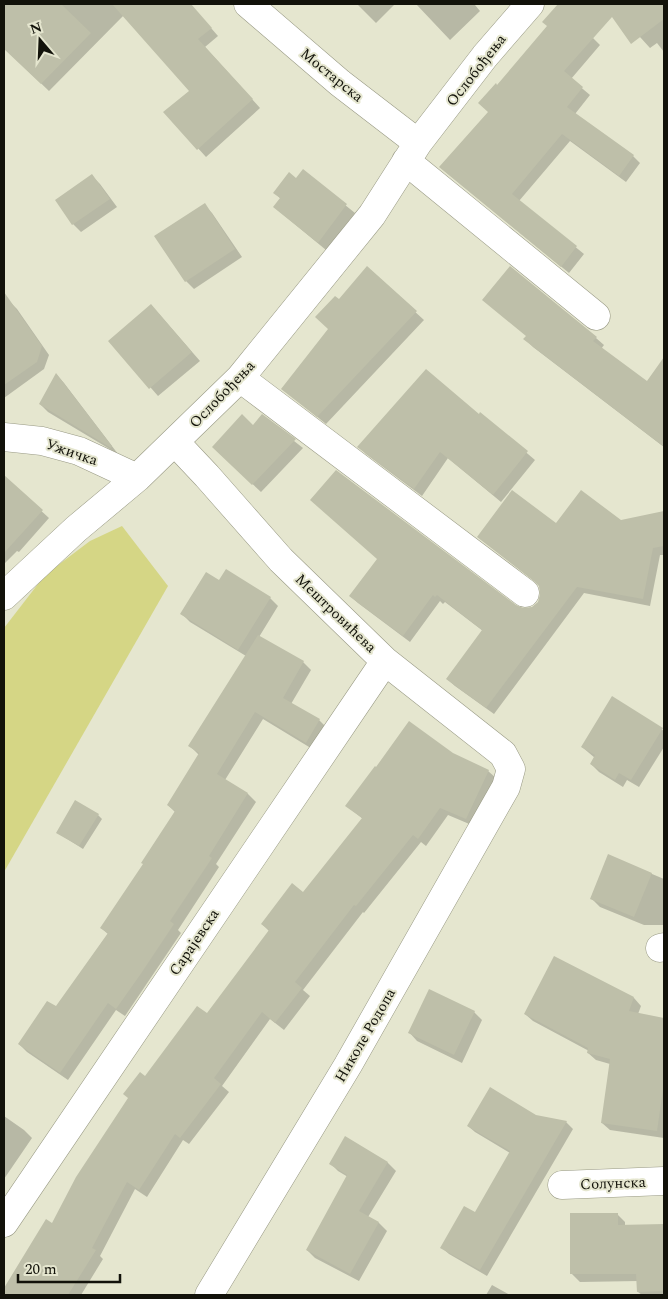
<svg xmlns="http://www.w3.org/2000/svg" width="668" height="1299" viewBox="0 0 668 1299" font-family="Spectral,serif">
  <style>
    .green { fill: #d5d685 }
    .shadow { fill: #0003 }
    .building { fill: #bebfa9 }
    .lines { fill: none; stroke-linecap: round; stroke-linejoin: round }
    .minor-casing { stroke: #989984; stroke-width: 29 }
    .minor { stroke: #fff; stroke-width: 28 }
    .labels { text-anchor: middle; stroke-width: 4; stroke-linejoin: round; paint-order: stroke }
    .street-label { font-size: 15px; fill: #12120a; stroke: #e5e6cf }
  </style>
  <rect width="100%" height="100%" fill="#e5e6cf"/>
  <path class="green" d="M122,526L168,586L4,872V628L45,575L90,541Z"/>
  <path class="shadow" d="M4,4H190L218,36L205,47L260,108L206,157L165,112L190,91L124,15L49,91L4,48Z
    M357,4H395L376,23Z
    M416,4H476L475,5L480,11L450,40Z
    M610,4H664V52L657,43L650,48Z
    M593,38L600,45L571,79L590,95L575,114L633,156L640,163L626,182L570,141L519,201L584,254L569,273L440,167L489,112L498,86Z
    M303,171L355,213L326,250L274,207L281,199L275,193L296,179Z
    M92,176L100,184L117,207L81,232L73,224L57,201Z
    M204,205L212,213L242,257L194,289L186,281Z
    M367,268L424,320L326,424L283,389L329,329L339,301Z
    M9,301L17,309L49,355L44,369L4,398V305Z
    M159,314L200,361L158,396L110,341Z
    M596,338L604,345L601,349L647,382L658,367L664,371V447L533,347L525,339Z
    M57,375L64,383L118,454L48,412L40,404Z
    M481,414L535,460L501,502L448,458L422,496L366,454L359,447L479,416Z
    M262,416L303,448L261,492L213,447L253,427Z
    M4,477L49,518L19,552L17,551L4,564Z
    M664,513V555H660L650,606L584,593L494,714L455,686L447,679L483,631L445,602L443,604L440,601L410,642L358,603L350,596L378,559L523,610L532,608L539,603L542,595L539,585L479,537L556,525L621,522Z
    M220,582L270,598L278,606L259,637L303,662L311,670L291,704L319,720L327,728L314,750L263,719L225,780L248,794L256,802L216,864L219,867L178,930L181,933L125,1016L116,1010L68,1080L27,1052L19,1044L56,1008L108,934L101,928L144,864L175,812L168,805L199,755L190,746L246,656L190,622L182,614Z
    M612,698L664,731V747L639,787L627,780L623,787L599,772L591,764L595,758L582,747Z
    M452,754L488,771L496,778L474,826L448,815L426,846L421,842L364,913L363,912L303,990L310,996L284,1030L270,1019L222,1086L229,1092L189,1144L183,1140L147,1197L135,1189L100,1256L103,1259L81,1295H4V1292L46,1221L53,1225L145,1078L207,1015L270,932L262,924L303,893L363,819L347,806Z
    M98,815L102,819L83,849L58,833Z
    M609,856L664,879V925H644L600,907L591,898Z
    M634,998L641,1006L638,1014L664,1019V1138L610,1130L602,1123L610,1064L596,1060L588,1053L589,1051L533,1021L525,1014Z
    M474,1012L482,1020L462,1063L417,1041L409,1032Z
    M4,1116L24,1130L32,1138L4,1179Z
    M536,1116L566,1122L573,1129L487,1276L449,1254L442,1248L475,1214L510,1153L475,1132L468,1126Z
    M346,1138L388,1163L396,1171L368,1217L379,1223L387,1231L359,1281L315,1258L307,1250L348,1177L338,1171L330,1163Z
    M617,1214L625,1222V1226L664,1225V1295H642L638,1292V1281L580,1282L571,1273Z
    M492,1285L510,1295H486Z"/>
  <path class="building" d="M4,4H61L91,33L41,84L4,49Z
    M112,4H191L212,28L198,39L253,99L197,150L163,112L189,91Z
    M558,4H664V19L631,44L612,17L564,71L583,87L567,107L634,155L619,176L562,134L512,194L577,246L561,267L439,167L488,112L478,103L496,83L497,85L547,26L542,22Z
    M303,169L347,204L318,243L273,207L280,198L273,193L289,172L296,178Z
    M92,174L110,199L72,225L55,200Z
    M205,203L235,249L185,282L154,236Z
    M367,266L417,311L317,417L281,389L328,329L315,317L335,296L339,299Z
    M510,266L597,337L593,341L647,381L664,357V447L523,339L526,336L482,300Z
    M4,292L42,346L37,362L4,385Z
    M151,304L192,352L149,389L108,341Z
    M426,369L479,414L480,412L528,451L493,495L440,452L414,489L357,447Z
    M56,373L112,446L111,448L39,404Z
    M242,414L253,425L262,414L296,439L252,485L212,447Z
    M336,470L516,605L523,608L532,607L538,602L540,594L539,586L534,581L477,537L512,490L556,523L581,490L621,520L664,511V546L653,548L643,599L577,587L486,708L446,679L482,630L437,595L435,597L433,595L403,636L349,596L377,559L310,500Z
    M4,475L43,510L4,553Z
    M226,569L271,597L238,650L180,614L206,572L219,580Z
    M258,635L304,661L283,698L320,719L306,743L255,712L217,774L248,793L209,856L212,858L170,921L174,924L140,975L116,1009L108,1003L60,1073L18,1044L47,1001L56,1006L108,933L100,928L143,864L141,863L175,811L167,805L199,753L188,746Z
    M612,696L663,728L631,780L619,773L615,780L590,764L595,755L581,747Z
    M409,721L453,753L489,770L466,819L440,808L418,839L413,835L356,906L354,905L295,982L302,988L275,1023L262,1012L214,1078L221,1084L180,1138L175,1134L139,1190L127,1182L92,1248L96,1250L68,1295H4V1288L46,1219L52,1223L76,1177L128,1098L123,1094L140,1072L145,1076L197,1006L207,1013L269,930L261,924L292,883L303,892L362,818L345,806L375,766L376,767Z
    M75,800L99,814L79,846L56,833Z
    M608,854L652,873L634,917L590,899Z
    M554,956L634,997L629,1011L664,1018V1082L657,1131L601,1123L610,1059L587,1053L588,1048L524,1014Z
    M429,989L475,1011L454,1055L408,1033Z
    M490,1087L536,1115L567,1121L480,1270L440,1248L464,1206L475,1212L510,1151L467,1126Z
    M345,1136L388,1162L359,1211L379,1222L350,1274L306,1250L347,1175L329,1164Z
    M570,1213H618V1225L664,1224V1291L637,1292L636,1274H570Z"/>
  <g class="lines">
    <g class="minor-casing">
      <path id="minor" d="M248,4L340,83L418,143
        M406,161L596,316
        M240,378L525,593
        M4,437L42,441L79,451L137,478
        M175,442L207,476L281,560L385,661L503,754L511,769L506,787L348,1065L209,1295
        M4,596L76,529L137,478L240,378L372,215L418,143L485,56L530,4
        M660,948L664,947
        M562,1185L664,1181
        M4,1223L385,661"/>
    </g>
    <use href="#minor" class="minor"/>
  </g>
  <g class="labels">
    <g class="street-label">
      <text transform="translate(476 70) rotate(-52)" y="5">Ослобођења</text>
      <text transform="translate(332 75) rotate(39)" y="5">Мостарска</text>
      <text transform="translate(222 394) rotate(-46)" y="5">Ослобођења</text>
      <text transform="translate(72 452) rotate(19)" y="5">Ужичка</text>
      <text transform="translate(336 613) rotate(44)" y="5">Мештровићева</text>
      <text transform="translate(194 942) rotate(-56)" y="5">Сарајевска</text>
      <text transform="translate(365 1035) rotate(-60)" y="5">Николе Родопа</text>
      <text transform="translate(613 1183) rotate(-2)" y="5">Солунска</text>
    </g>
  </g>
  <rect width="668" height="1299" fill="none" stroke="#12120a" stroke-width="10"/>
  <g transform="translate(40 40) rotate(341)" stroke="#e5e6cf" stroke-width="4" paint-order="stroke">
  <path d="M0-4L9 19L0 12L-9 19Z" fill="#12120a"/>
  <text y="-8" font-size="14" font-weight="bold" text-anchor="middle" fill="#12120a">N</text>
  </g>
  <path d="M18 1274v8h102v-8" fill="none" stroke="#12120a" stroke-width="2.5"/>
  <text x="25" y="1274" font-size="15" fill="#12120a" stroke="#e5e6cf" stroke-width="4" paint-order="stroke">20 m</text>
</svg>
